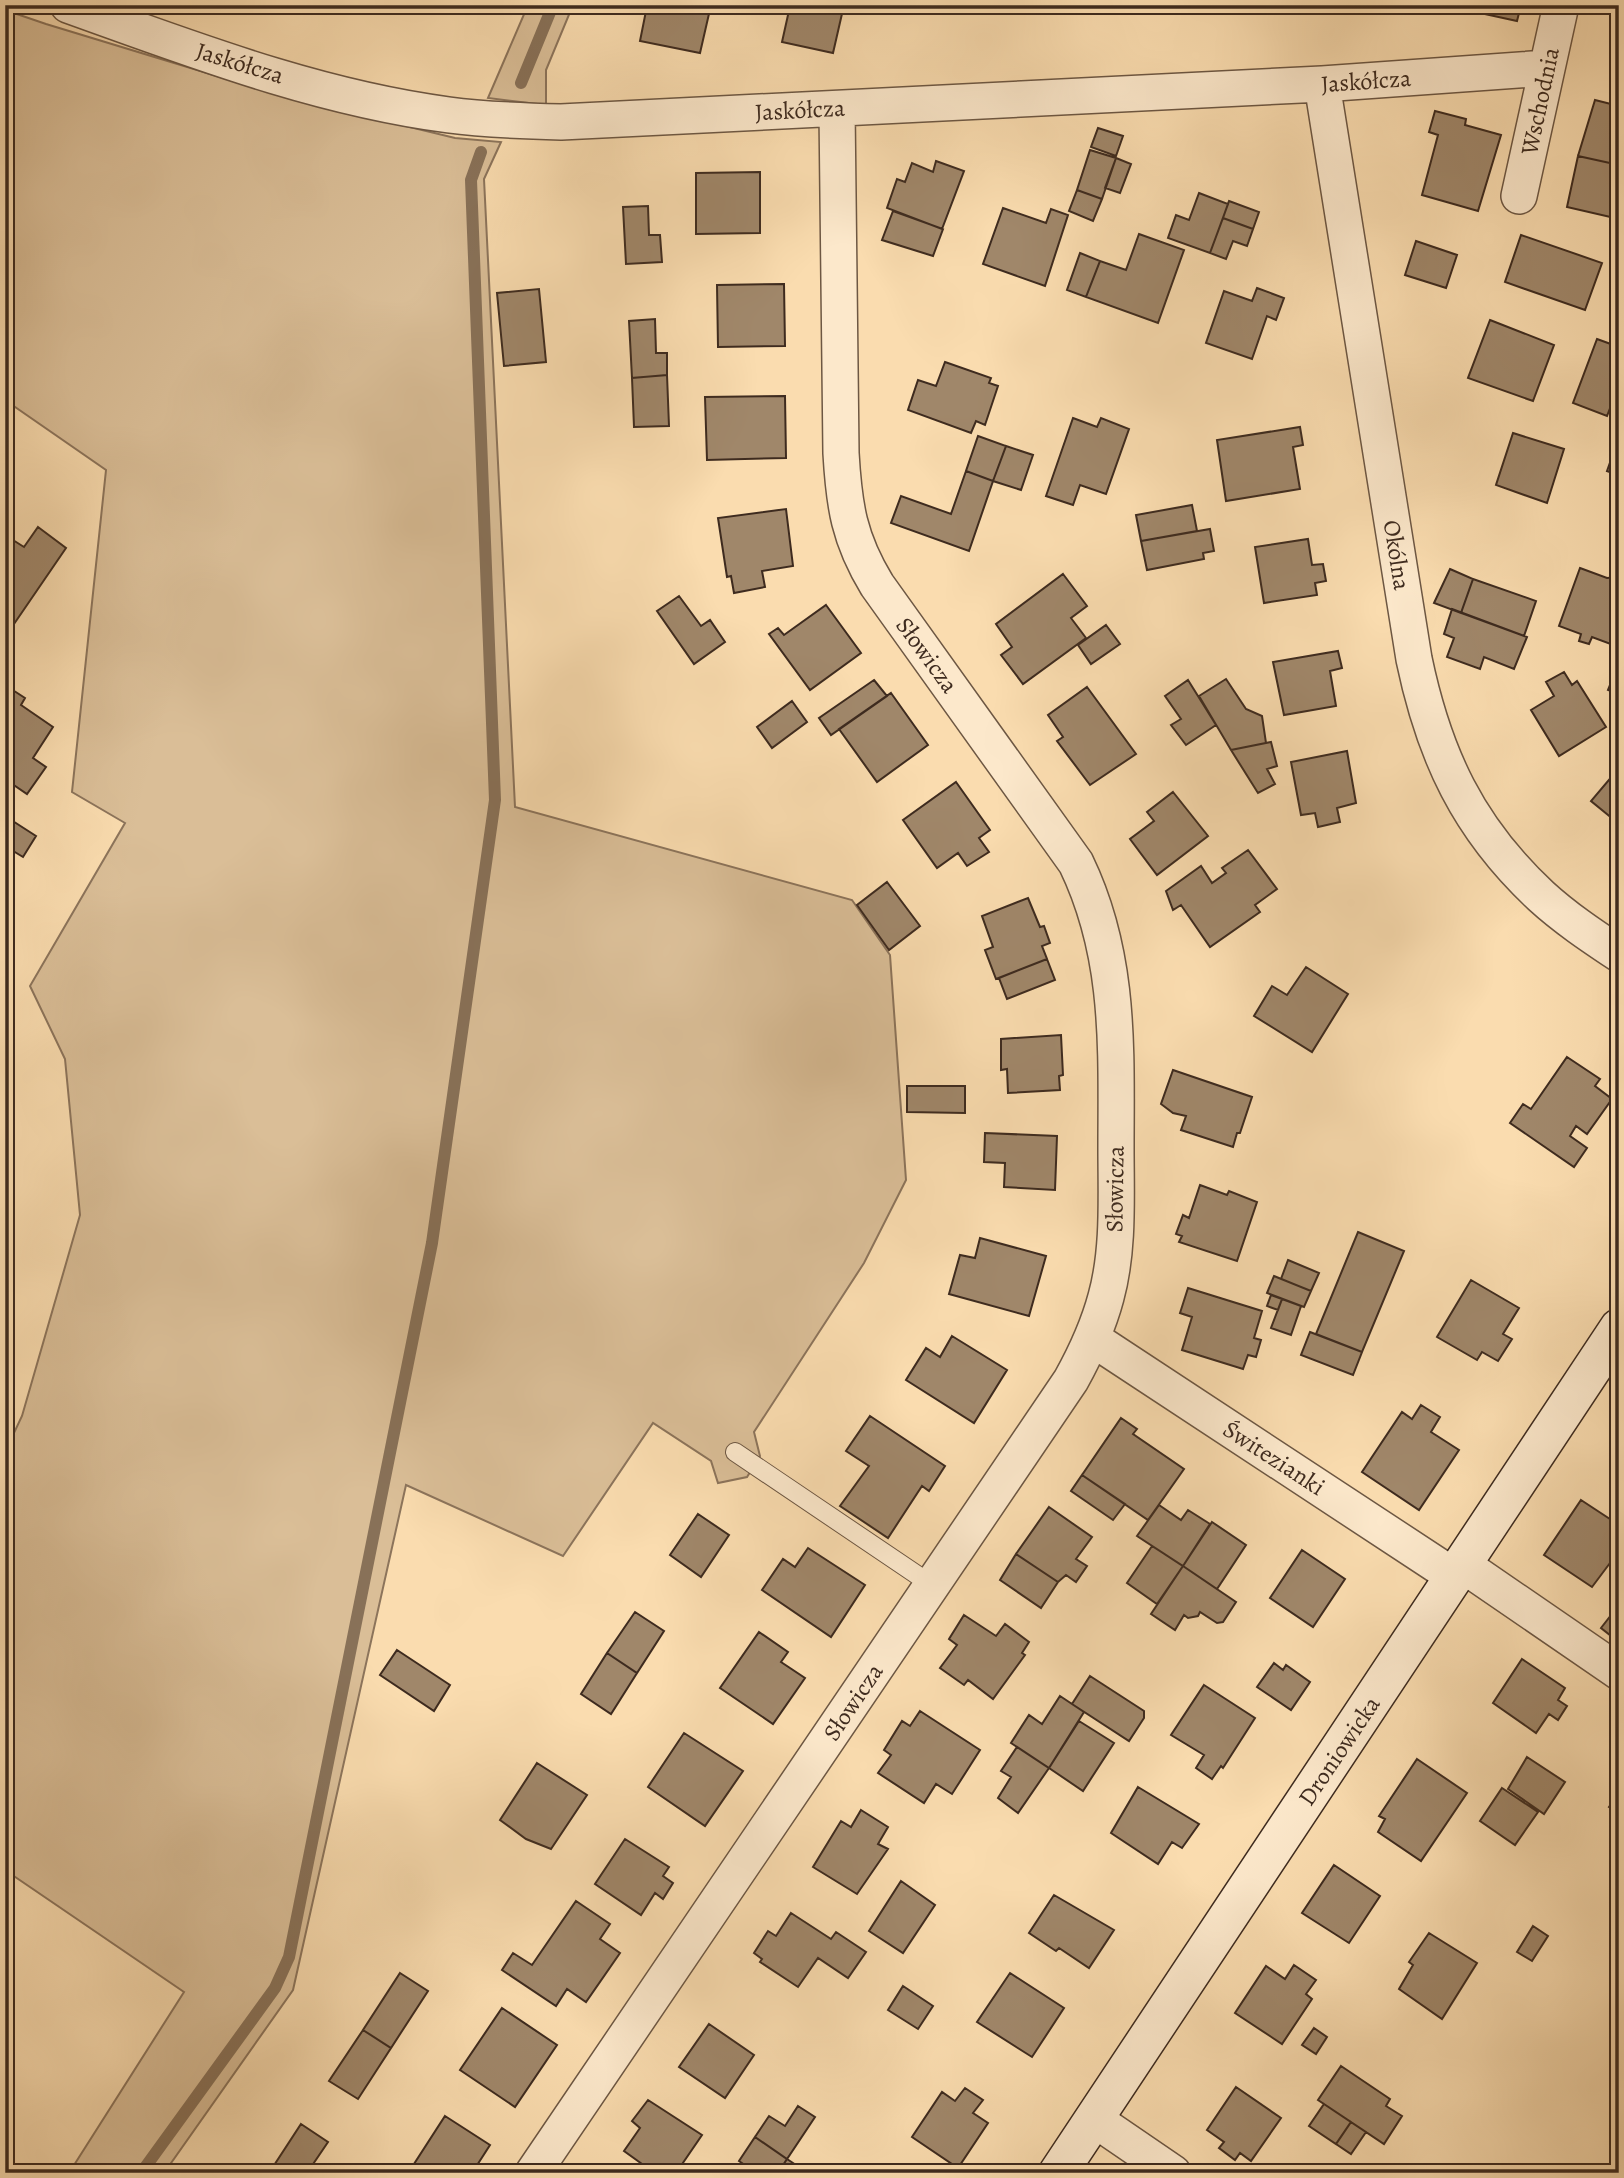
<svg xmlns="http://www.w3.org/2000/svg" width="1624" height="2178" viewBox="0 0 1624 2178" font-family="Alegreya,serif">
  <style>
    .green { fill: #dabe97; stroke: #8c745b; stroke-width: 2 }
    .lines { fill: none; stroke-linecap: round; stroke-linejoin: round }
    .stream { stroke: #887158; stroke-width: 12 }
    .building { fill: #a0876a; stroke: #3e2b1f; stroke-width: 2 }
    .lane-casing { stroke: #6d5743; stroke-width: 20 }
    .street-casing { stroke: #6d5743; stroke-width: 38 }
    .secondary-casing { stroke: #3e2b1f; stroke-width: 41 }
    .lane { stroke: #fce8cb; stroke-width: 18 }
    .street { stroke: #fce8cb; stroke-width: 35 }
    .secondary { stroke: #fce8cb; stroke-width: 38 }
    .labels { text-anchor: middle; stroke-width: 7; stroke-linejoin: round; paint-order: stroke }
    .street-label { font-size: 24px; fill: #3e2b1f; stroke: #fce8cb }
  </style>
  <rect width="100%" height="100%" fill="#fadcaf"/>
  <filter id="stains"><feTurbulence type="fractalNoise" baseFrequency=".00286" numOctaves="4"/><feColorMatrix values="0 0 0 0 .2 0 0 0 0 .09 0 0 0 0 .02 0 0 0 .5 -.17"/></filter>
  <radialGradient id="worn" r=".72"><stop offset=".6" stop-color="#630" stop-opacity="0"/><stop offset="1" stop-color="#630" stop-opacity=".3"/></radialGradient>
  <path class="green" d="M528,5H573L546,70V105L488,98Z
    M5,10L46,24L286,97L455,138L501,142L484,179L515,807L852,900L890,955L906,1180L864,1263L754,1432L760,1456L747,1477L718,1483L711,1461L653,1423L563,1556L406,1485L293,1990L164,2173H69L184,1992L5,1870V1452L22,1416L80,1215L65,1059L30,986L125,823L72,792L106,470L5,400Z"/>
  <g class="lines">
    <path class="stream" d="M521,83L553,5
      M141,2173L275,1988L289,1957L432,1243L495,800L471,180L481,152"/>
  </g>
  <path class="building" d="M624,5H711L700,53L640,41L646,11Z
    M788,5H844L833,53L782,42L790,6Z
    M1457,5H1521L1517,21L1457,8Z
    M1615,5H1619V42L1611,40L1616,15L1613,14Z
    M1595,100L1619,106V165L1578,156Z
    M1435,111L1466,119L1465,125L1501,135L1478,211L1422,195L1438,135L1429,132Z
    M1098,128L1123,136L1116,156L1091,147Z
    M1090,150L1116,158L1102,199L1077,190Z
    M1578,156L1619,165V219L1567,207Z
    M1116,158L1131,164L1120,193L1105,188Z
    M936,161L964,171L942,229L887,208L897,179L905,182L912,163L933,172Z
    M760,172V233L696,234V173Z
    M1077,190L1102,199L1093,221L1069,211Z
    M1199,193L1228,204L1210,253L1168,238L1176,215L1189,220Z
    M1229,201L1259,212L1253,229L1223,218Z
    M648,206L649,235H660L662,262L626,264L623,207Z
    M1003,208L1046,223L1051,209L1068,215L1045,286L983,264Z
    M893,211L943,229L933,256L882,240Z
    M1223,218L1253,229L1247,246L1233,241L1226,259L1210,253Z
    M1139,234L1184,250L1158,323L1086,297L1100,261L1126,270Z
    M1521,235L1602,263L1585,310L1505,282Z
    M1416,241L1457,255L1446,288L1405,275Z
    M1080,253L1100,261L1086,297L1067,290Z
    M784,284L785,346L718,347L717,285Z
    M1257,288L1284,298L1276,320L1267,316L1252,359L1206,343L1224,291L1252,301Z
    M539,289L546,362L504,366L497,293Z
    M655,319L656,353H667V375L632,378L629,321Z
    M1490,320L1554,345L1533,401L1468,378Z
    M1597,339L1619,347V385L1607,416L1573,403Z
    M945,362L991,378L989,383L998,386L985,425L976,421L971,433L908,410L918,380L936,386Z
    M667,375L669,426L634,427L632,378Z
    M785,396L786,458L707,460L705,397Z
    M1073,418L1097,427L1101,418L1129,429L1106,494L1080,485L1073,505L1046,496Z
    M1300,427L1303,445L1293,447L1300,489L1226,501L1217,440Z
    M1513,433L1564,449L1547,503L1496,485Z
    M978,436L1006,446L993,481L966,471Z
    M1619,437V475L1607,471Z
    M1006,446L1033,455L1021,490L993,481Z
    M966,471L993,481L969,551L891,523L901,496L951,514Z
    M1192,505L1197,531L1141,541L1136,515Z
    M786,509L793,566L762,571L765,587L734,593L731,576L727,577L718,518Z
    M38,527L66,548L14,624L5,619V535L24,547Z
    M1210,529L1214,551L1203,553L1204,559L1147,570L1141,541Z
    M1308,539L1312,565L1323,564L1326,581L1315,583L1317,595L1264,603L1255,547Z
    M1580,568L1607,578L1619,577V639L1616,646L1592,637L1589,644L1579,641L1581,634L1559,626Z
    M1450,569L1473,579L1461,613L1434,603Z
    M1063,574L1087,606L1071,618L1086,638L1023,684L1001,655L1012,647L996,624Z
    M1473,579L1536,601L1524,636L1461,613Z
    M679,596L701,626L710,620L725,642L694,664L657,611Z
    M826,605L861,653L810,690L769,634L778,628L784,635Z
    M1452,609L1527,637L1514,669L1484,657L1480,669L1447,657L1454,638L1444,634Z
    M1106,625L1120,644L1091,664L1078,645Z
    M1338,651L1342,668L1330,671L1336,706L1284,715L1273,662Z
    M1617,668H1619V694L1608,690Z
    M1564,672L1572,685L1577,681L1606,727L1559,756L1531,710L1554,696L1546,682Z
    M1226,679L1246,709L1262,716L1266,743L1231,750L1199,696Z
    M874,680L887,696L831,735L819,718Z
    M1188,680L1216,725L1186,745L1171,725L1181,719L1165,696Z
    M5,685L25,698L21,705L53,727L33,758L46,767L27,794L5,779Z
    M1087,687L1136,754L1090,785L1057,741L1063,737L1048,715Z
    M891,693L928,745L877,782L839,729Z
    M792,701L807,722L772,748L757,727Z
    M1271,742L1277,766L1267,769L1275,784L1258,793L1231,750Z
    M1347,751L1356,803L1337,808L1340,822L1318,827L1315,813L1301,815L1291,762Z
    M1619,768V824L1591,801Z
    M956,782L990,830L979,838L989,852L967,866L958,853L937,868L903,820Z
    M1173,792L1208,836L1157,875L1130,839L1154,821L1147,812Z
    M5,816L36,836L23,857L5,846Z
    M1248,850L1277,889L1255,905L1260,912L1210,947L1181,905L1173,910L1166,891L1201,866L1212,883L1226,873L1222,868Z
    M887,882L920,926L889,950L857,905Z
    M1028,898L1040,927L1044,926L1050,943L1042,946L1047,959L996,979L985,950L993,947L982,916Z
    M1047,959L1055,980L1007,999L999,978Z
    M1306,967L1348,994L1312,1052L1254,1016L1272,986L1287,995Z
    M5,1030L12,1035L5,1044Z
    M1061,1035L1063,1075L1059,1076L1060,1090L1008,1093L1007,1069L1001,1070V1039Z
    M1567,1057L1600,1079L1595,1086L1612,1099L1587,1134L1576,1126L1570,1136L1587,1148L1574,1167L1510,1123L1523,1104L1531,1109Z
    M1173,1070L1252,1097L1240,1133H1237L1233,1147L1181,1130L1186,1116L1173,1113L1161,1104Z
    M907,1086H965V1113L907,1112Z
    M985,1133L1057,1136L1055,1190L1004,1187L1005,1163L984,1162Z
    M1200,1185L1227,1195L1229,1191L1257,1202L1237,1261L1179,1242L1182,1236L1176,1234L1183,1215L1189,1218Z
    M1358,1232L1404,1251L1362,1352L1316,1334Z
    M980,1238L1046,1256L1029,1316L949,1294L960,1255L975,1258Z
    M1288,1260L1319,1273L1311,1291L1281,1279Z
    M1274,1276L1311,1291L1304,1307L1267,1293Z
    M1471,1280L1519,1308L1503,1334L1512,1339L1498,1361L1482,1352L1477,1360L1437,1337Z
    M1188,1288L1262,1311L1254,1338L1261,1340L1256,1357L1248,1355L1243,1369L1182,1350L1192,1317L1180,1313Z
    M1271,1295L1282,1299L1278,1310L1267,1306Z
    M1282,1299L1301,1306L1291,1335L1271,1328Z
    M1310,1332L1362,1352L1353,1375L1301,1355Z
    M952,1336L1007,1370L974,1423L906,1380L926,1348L940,1357Z
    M1421,1405L1440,1417L1431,1432L1459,1450L1419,1510L1362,1472L1402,1412L1412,1419Z
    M870,1416L945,1466L929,1491L922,1486L888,1538L840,1506L869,1466L846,1451Z
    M1121,1418L1137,1429L1133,1434L1184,1469L1148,1520L1082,1475Z
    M1082,1475L1125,1504L1113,1520L1071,1491Z
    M1581,1500L1619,1525V1551L1592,1587L1544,1555Z
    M1159,1505L1181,1520L1188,1510L1210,1524L1183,1566L1137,1536Z
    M1049,1507L1092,1537L1076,1559L1087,1566L1076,1582L1066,1575L1058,1582L1016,1554Z
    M698,1514L729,1535L701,1577L670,1555Z
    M1212,1522L1246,1545L1217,1589L1183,1566Z
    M1152,1546L1183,1566L1157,1604L1127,1583Z
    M808,1548L865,1585L831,1637L762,1590L783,1559L795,1567Z
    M1302,1550L1345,1579L1313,1627L1270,1598Z
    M1016,1554L1058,1582L1041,1608L1000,1580Z
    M1183,1566L1236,1602L1223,1622L1217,1623L1200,1612L1198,1616L1188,1618L1184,1615L1175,1630L1151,1614Z
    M1619,1605V1634L1615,1639L1601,1628Z
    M635,1612L664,1631L637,1673L607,1653Z
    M964,1615L996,1636L1005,1624L1029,1642L1022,1653L1025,1655L993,1699L968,1680L964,1685L940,1668L957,1645L949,1639Z
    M759,1632L788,1652L781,1662L805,1678L773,1724L720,1688Z
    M397,1650L450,1685L434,1711L380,1675Z
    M607,1653L637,1673L611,1714L581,1694Z
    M1522,1659L1565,1688L1558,1700L1567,1706L1558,1720L1549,1714L1536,1733L1493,1703Z
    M1274,1663L1283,1670L1286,1665L1310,1682L1291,1710L1257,1687Z
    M1090,1676L1144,1711V1718L1129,1741L1072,1704Z
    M1204,1685L1255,1718L1223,1768L1221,1766L1212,1779L1196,1768L1204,1755L1171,1735Z
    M1060,1696L1084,1712L1049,1768L1011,1743L1029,1715L1042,1724Z
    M920,1711L980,1750L952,1794L936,1784L924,1803L878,1773L891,1755L884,1750L902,1721L910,1726Z
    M1079,1721L1114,1743L1083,1791L1049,1768Z
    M684,1733L743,1771L705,1826L648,1787Z
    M1017,1747L1049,1768L1018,1813L998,1798L1011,1777L1001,1771Z
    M1527,1757L1565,1782L1544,1814L1508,1789Z
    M1417,1759L1467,1793L1421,1861L1378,1832L1385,1819L1379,1816Z
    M537,1763L587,1795L551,1849L526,1839L500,1820Z
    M1138,1787L1199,1824L1182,1848L1172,1842L1158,1864L1111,1833Z
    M1502,1788L1538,1812L1515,1845L1480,1821Z
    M1619,1793V1814L1609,1807Z
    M861,1810L888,1827L878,1844L888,1849L857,1894L813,1867L841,1821L851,1827Z
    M625,1839L669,1867L663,1876L673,1883L663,1899L655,1893L641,1915L595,1884Z
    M1334,1865L1380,1896L1349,1943L1302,1913Z
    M901,1881L935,1905L903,1953L869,1931Z
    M1054,1895L1114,1930L1089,1968L1059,1948L1056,1951L1029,1933Z
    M576,1901L610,1924L600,1939L620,1953L586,2002L567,1989L556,2006L502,1970L513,1953L532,1965Z
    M791,1913L831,1939L836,1932L866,1952L848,1978L818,1958L798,1987L760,1962L762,1959L754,1953L768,1931L776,1936Z
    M1533,1926L1548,1936L1532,1961L1517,1952Z
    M1429,1933L1477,1963L1442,2019L1399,1989L1413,1965L1409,1962Z
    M1294,1965L1316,1980L1306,1994L1312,1999L1282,2044L1235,2013L1266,1966L1285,1979Z
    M400,1973L428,1991L391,2048L363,2030Z
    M1010,1973L1064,2008L1032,2057L977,2022Z
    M903,1986L933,2006L918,2029L888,2010Z
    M502,2008L557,2045L515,2107L460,2070Z
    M709,2024L754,2055L725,2098L679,2067Z
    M1314,2028L1327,2037L1316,2054L1302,2045Z
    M363,2030L391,2048L358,2099L329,2081Z
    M1341,2066L1390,2099L1386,2106L1402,2116L1384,2144L1318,2100Z
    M1236,2087L1281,2118L1251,2161L1240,2153L1235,2160L1219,2148L1224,2142L1207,2130Z
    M965,2088L983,2100L973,2113L988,2123L958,2168L912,2137L942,2092L955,2101Z
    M648,2100L702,2135L676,2173H636L642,2164L624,2151L640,2128L632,2121Z
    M1324,2104L1351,2122L1336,2144L1309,2126Z
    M798,2106L815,2117L787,2159L755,2137L769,2116L785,2126Z
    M445,2116L490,2145L472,2173H428L414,2164Z
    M1351,2122L1366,2132L1351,2154L1336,2144Z
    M301,2124L328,2142L307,2173H269Z
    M755,2137L787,2159L778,2173H746L749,2168L739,2161Z
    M787,2159L808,2173H778Z"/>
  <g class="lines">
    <g class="lane-casing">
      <path id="lane" d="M735,1452L932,1585"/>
    </g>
    <g class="street-casing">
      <path id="street" d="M68,5C191,49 318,98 449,115C486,120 523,121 561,122L1322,84L1547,68
        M1322,84L1414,659C1434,755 1468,828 1541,896C1565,918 1592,936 1619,954
        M1519,196L1561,5
        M1093,1339L1455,1577
        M1463,1565L1619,1672
        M1094,2119L1173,2173
        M533,2173L1071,1380C1086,1353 1098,1327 1106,1297C1119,1250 1116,1197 1116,1149C1116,1049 1121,956 1076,863L877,585C849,539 844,506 841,453L837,109"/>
    </g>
    <g class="secondary-casing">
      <path id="secondary" d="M1058,2173L1619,1328"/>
    </g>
    <use href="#lane" class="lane"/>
    <use href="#street" class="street"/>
    <use href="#secondary" class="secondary"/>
  </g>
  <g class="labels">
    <g class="street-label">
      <text transform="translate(240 63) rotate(17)" y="8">Jaskółcza</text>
      <text transform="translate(1366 81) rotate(-4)" y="8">Jaskółcza</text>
      <text transform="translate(1540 101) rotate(-78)" y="8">Wschodnia</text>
      <text transform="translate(800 110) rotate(-3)" y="8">Jaskółcza</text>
      <text transform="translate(1397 555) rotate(81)" y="8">Okólna</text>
      <text transform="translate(927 655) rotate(54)" y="8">Słowicza</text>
      <text transform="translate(1115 1189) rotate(-89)" y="8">Słowicza</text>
      <text transform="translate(1274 1458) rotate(33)" y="8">Świtezianki</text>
      <text transform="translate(853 1702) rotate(-56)" y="8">Słowicza</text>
      <text transform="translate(1339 1751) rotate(-56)" y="8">Droniowicka</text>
    </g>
  </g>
  <rect width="1624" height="2178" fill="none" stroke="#fadcaf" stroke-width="28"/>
  <rect x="7" y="7" width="1610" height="2164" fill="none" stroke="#3e2b1f" stroke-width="3.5"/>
  <rect x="14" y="14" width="1596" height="2150" fill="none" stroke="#3e2b1f" stroke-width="2"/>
  <rect width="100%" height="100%" filter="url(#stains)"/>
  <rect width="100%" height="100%" fill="url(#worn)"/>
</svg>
